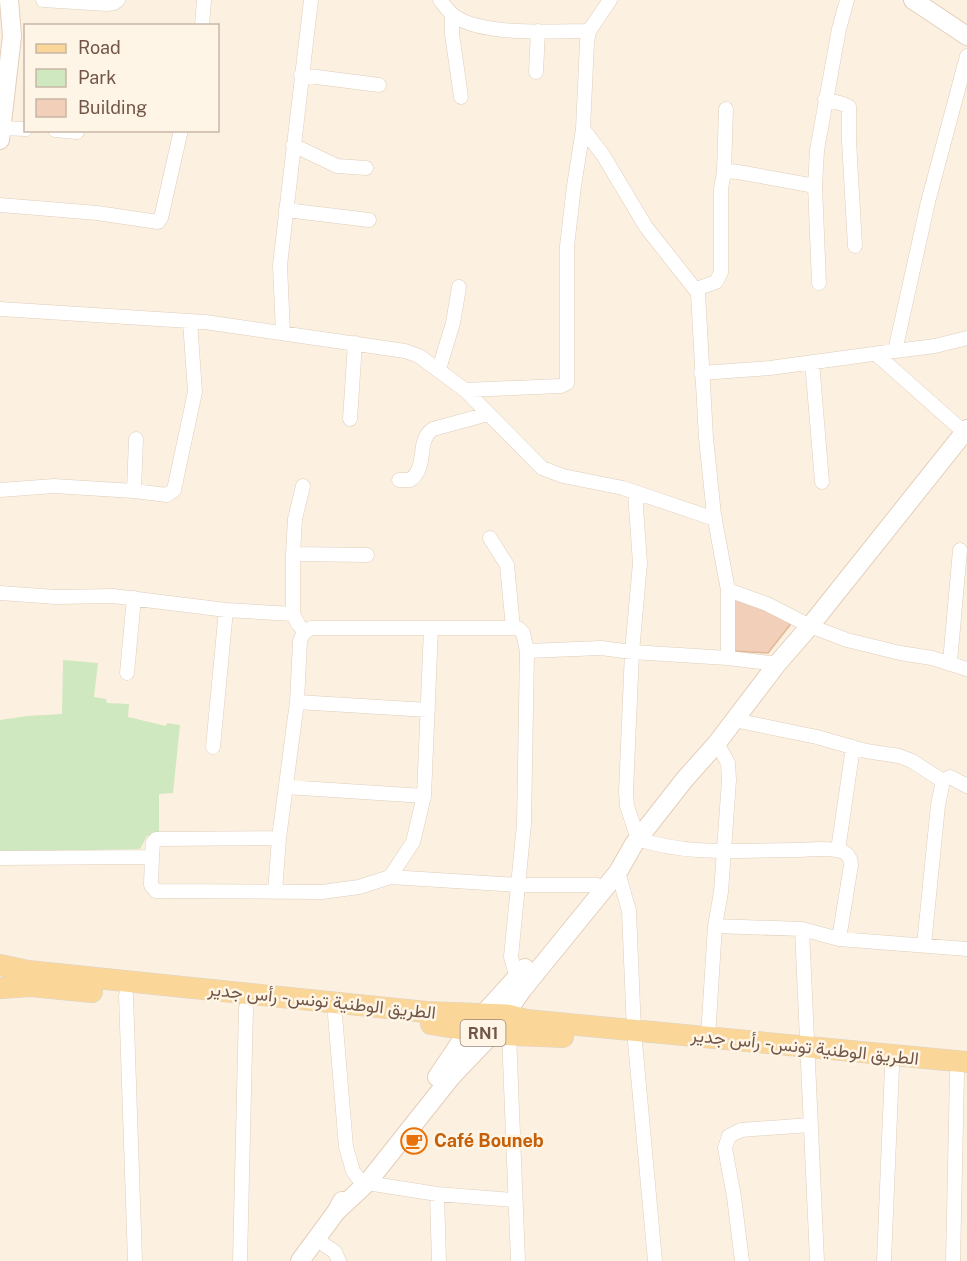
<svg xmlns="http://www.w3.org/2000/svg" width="967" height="1261" viewBox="0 0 967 1261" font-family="'Public Sans',Vazirmatn,sans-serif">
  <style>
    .green { fill: #cfe8bf }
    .building { fill: #f1cfb8; stroke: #e3b698; stroke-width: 1.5 }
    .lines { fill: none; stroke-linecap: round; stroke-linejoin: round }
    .street-casing { stroke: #dfcdbc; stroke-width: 15 }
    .secondary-casing { stroke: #e4ceba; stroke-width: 20 }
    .primary-casing { stroke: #dad3cf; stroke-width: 22 }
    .street { stroke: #fff; stroke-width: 14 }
    .secondary { stroke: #fff; stroke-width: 18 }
    .primary { stroke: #fad798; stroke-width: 21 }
    .labels { text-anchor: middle; stroke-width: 5; stroke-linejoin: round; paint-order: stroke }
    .shield { fill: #fff5e6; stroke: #9c8677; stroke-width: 1.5 }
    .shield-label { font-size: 16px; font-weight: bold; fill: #725748 }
    .street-label { font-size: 18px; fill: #725748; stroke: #fff5e6 }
    .food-label { font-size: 18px; font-weight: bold; fill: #c56008; stroke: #fff5e6; text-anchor: start }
  </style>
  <rect width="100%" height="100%" fill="#fcf1e0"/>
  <path class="green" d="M63,660L98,663L94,697L106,699L107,703L129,704L128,717L166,726L167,723L180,725L173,793L159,794V835L147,836L140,849L0,852V720L27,716L62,714Z"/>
  <path class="building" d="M732,592L788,618L790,625L768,653L733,651Z"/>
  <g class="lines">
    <g class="street-casing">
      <path id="street" d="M43,0L107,4L114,3L118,0
        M440,0C445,6 449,13 456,17C485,36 554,31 589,31
        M610,0L589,31L587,42L583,129L603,155L646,227L698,293L706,438L714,515L728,590V658
        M452,15V34L461,97
        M202,26L204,0
        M967,56L928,202L895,351L935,346L967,338
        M536,72L538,31
        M301,75L379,85
        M825,99L843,104L849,107V141L855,246
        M1,128L26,129
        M55,130L77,132
        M293,145L337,166L366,168
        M724,171L726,109
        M0,205L97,213L158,222L161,218L181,130
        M286,210L369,220
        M819,283L815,186L817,150L839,29L847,0
        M696,289L716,282L721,272V189L724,171L738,172L815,186
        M0,309L205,322L405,351L419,356L465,390L542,468L563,476L623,488L715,519
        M283,333L280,265L311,0
        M876,354L964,432
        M812,362L822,482
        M439,369L453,323L459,287
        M701,373L770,368L895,351
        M465,390L561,386L567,383V246L574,186L583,129
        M350,419L355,343
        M399,480H410C429,467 415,441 433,429L488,414
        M0,490L54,486L134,491L167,495L174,490L195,392L190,321
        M134,491L136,439
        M635,493L640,563L632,652L626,792L627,806L638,839C689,856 742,850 795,850C809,850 827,847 841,851C848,853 851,859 851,865L839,939
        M490,538L507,565L513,628
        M293,554L367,555
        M728,590L767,604L810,626L847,640L900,653L932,658L967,669
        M0,593L56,597L113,596L226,610L293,614L298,624L305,632
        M293,614V554L295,519L303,486
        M431,628L424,796L413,842L390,877L518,885H597
        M950,662L960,550
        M127,673L134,598
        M297,702L428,710
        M734,720L817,737L866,751L899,756L912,761L943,781
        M213,747L226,610
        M943,781L950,777L967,786
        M286,787L424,796
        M279,838L297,702L300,641L303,634L311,628H518L523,633L527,651L601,648L632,652L728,658L777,664
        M838,850L853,747
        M152,857L153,843L156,839L279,838L275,892
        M0,858L152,857L151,885L156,891L322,892L359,887L390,877
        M618,872L629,911L634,1031L655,1261
        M715,926L802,929L839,939L967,949
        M802,929L817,1261
        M924,945L938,805L943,781
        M517,978L511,957L524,824L527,651
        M126,995L135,1261
        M335,1015L346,1147L353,1171L358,1178L367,1183L437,1194L514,1200
        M509,1034L518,1261
        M708,1037L715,926L721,892L729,780L728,763L717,743
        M437,1194L439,1261
        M316,1239L335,1252L339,1261
        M240,1261L246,1008
        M742,1261L734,1197L725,1148L729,1136L741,1130L810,1125
        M884,1261L892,1067
        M953,1261L957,1073"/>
    </g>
    <g class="secondary-casing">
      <path id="secondary" d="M913,0L967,36
        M0,140L12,36L9,0
        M437,1077L468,1031L525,968
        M336,1212L367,1183L452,1076L492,1034L522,990L618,872L634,844L685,779L717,743L777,664L810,626L967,429
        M300,1261L336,1212L342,1201"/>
    </g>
    <g class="primary-casing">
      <path id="primary" d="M0,965L28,971L426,1012L507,1015L526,1020L967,1062
        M0,988L31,986L92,992
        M431,1024L492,1034L563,1037"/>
    </g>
    <use href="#street" class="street"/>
    <use href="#secondary" class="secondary"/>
    <use href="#primary" class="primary"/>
  </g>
  <defs>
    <g id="cafe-ring" transform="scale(1.35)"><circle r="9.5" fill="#fff5e6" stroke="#e8710a" stroke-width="1.5"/><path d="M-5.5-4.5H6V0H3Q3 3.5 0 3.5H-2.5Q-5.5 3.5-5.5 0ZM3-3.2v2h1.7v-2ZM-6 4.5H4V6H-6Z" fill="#e8710a"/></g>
  </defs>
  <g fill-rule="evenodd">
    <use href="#cafe-ring" x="414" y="1141"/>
  </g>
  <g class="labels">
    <rect class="shield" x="460.5" y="1020" width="45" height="26" rx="4.5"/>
    <g class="shield-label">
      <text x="483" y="1039">RN1</text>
    </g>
    <g class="street-label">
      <text transform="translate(322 1001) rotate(6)" y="6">الطريق الوطنية تونس - رأس جدير</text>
      <text transform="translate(805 1047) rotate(6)" y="6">الطريق الوطنية تونس - رأس جدير</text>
    </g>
    <g class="food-label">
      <text x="434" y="1147">Café Bouneb</text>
    </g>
  </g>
  <rect x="24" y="24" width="195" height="108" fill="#fff5e6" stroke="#c7b6a7" stroke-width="1.5"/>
  <rect x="36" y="44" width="30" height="9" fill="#fad798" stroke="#c7b6a7" stroke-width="1.5"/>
  <text x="78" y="54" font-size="18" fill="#725748">Road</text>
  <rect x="36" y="69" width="30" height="18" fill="#cfe8bf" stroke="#c7b6a7" stroke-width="1.5"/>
  <text x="78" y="84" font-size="18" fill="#725748">Park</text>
  <rect x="36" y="99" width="30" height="18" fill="#f1cfb8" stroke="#c7b6a7" stroke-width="1.5"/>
  <text x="78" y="114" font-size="18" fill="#725748">Building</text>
</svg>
